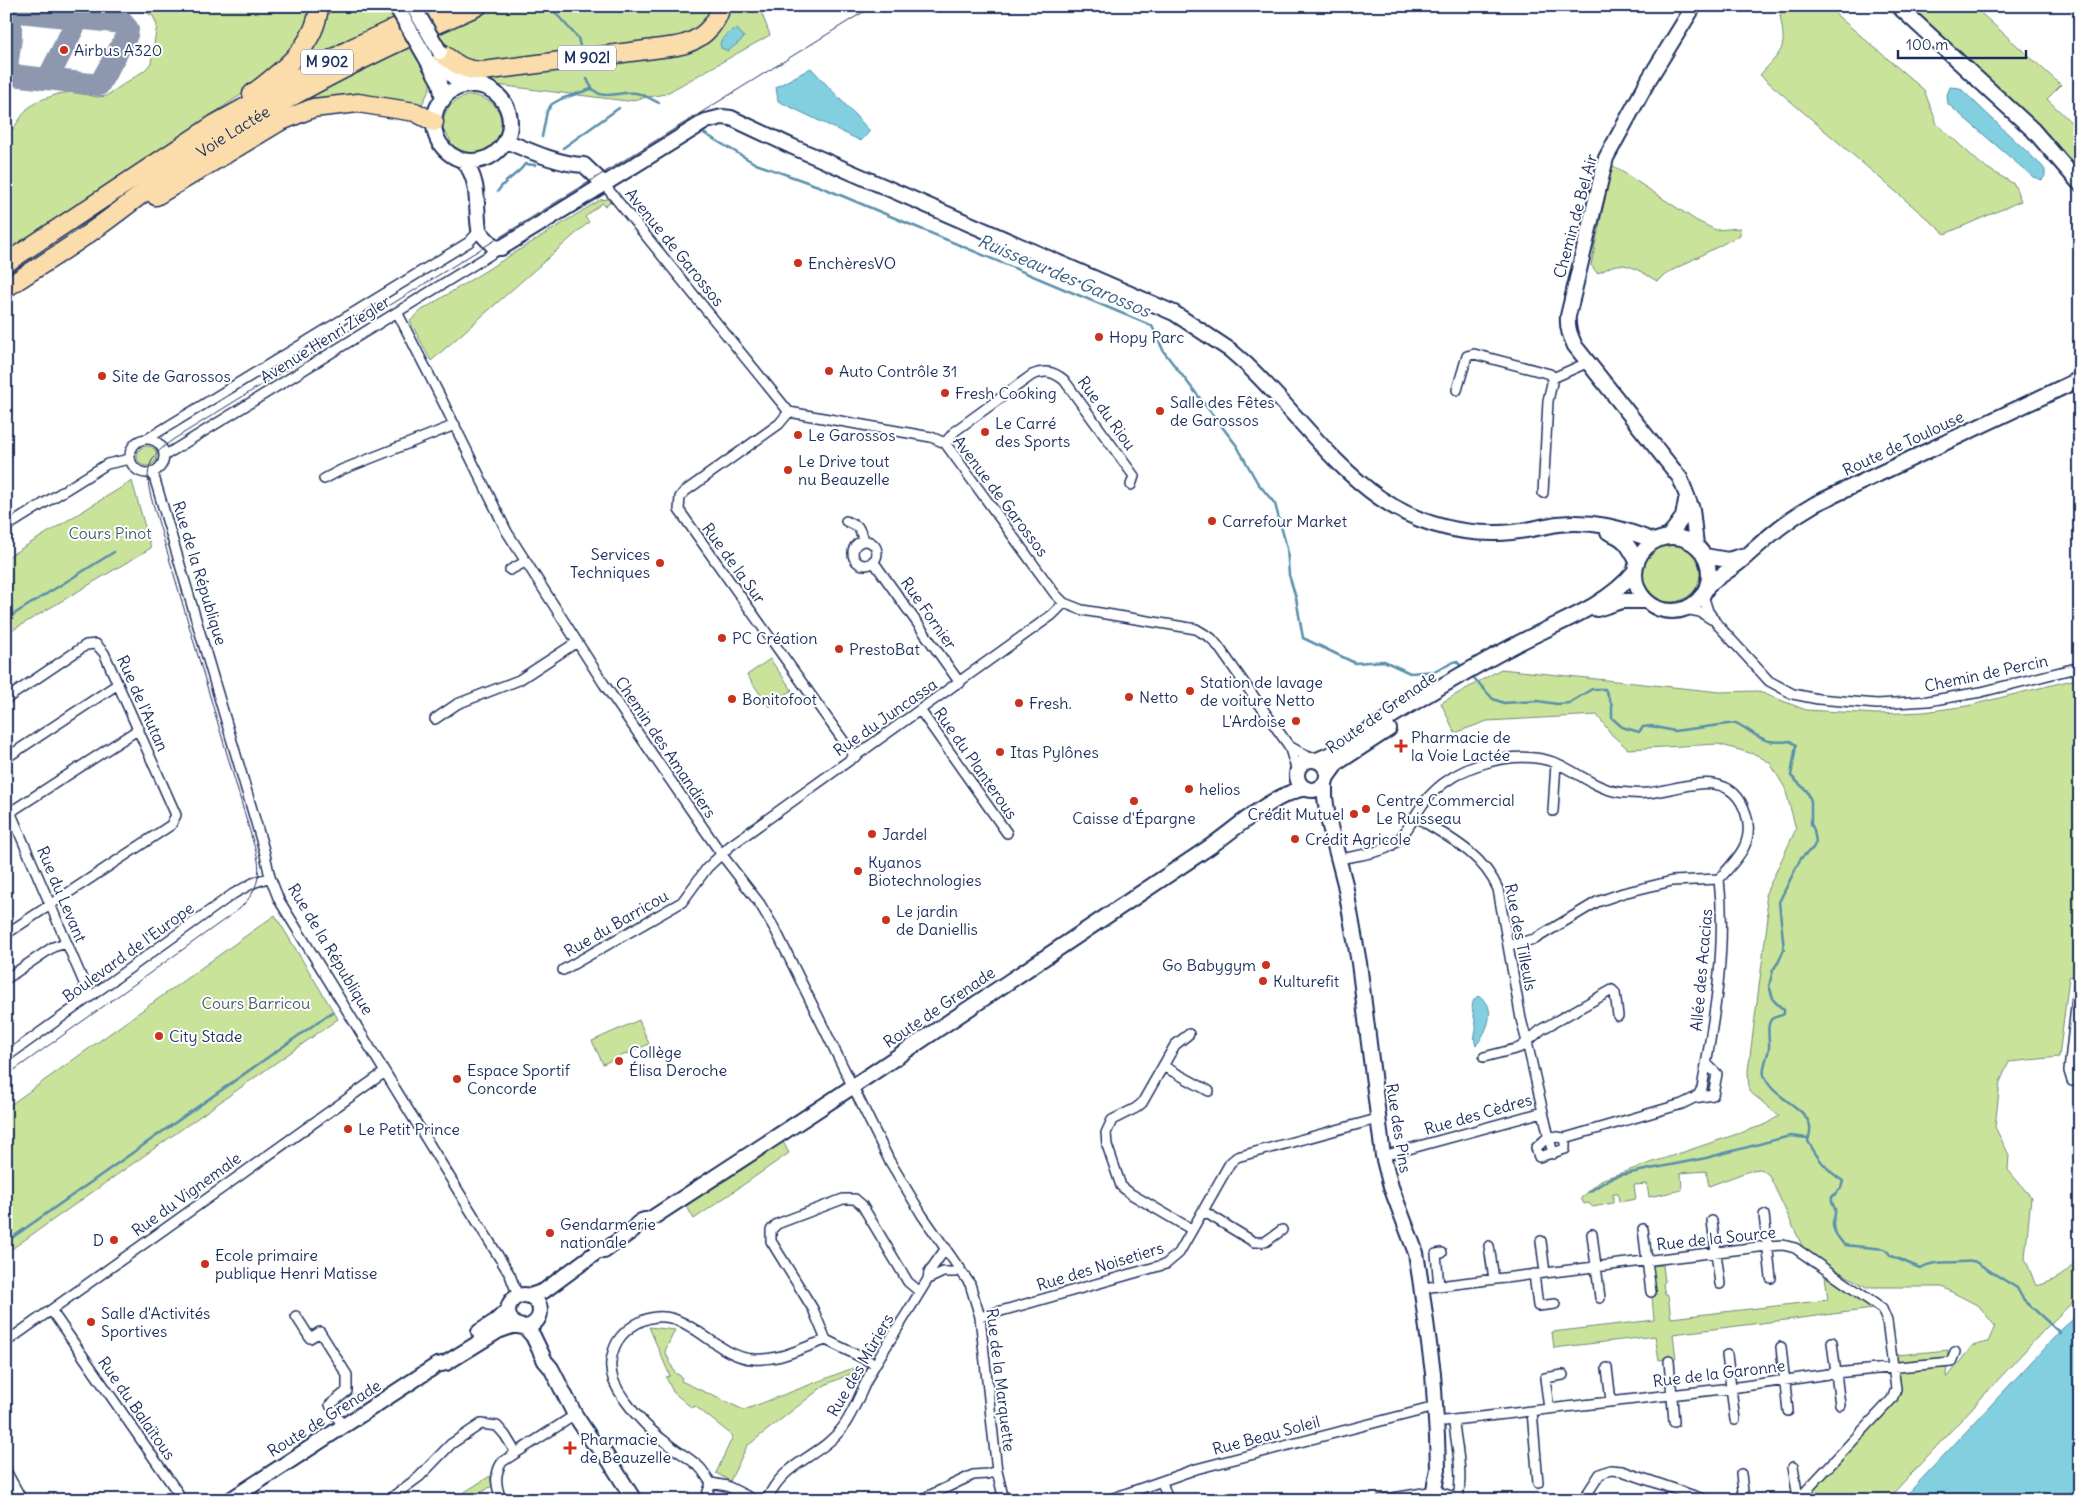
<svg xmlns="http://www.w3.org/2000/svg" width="2086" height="1506" viewBox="0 0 2086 1506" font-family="Delius,sans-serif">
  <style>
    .green { fill: #cae39a; stroke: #72897c }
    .water { fill: #81cfdf; stroke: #588fab }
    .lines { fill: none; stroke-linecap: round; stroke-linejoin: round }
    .stream { stroke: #588fab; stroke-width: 2.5 }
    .taxiway { stroke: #8d97ae; stroke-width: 22 }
    .street-casing { stroke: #1b2f5e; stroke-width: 12 }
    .secondary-casing { stroke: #1b2f5e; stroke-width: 18 }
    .highway-casing { stroke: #1b2f5e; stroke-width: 21 }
    .street { stroke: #fff; stroke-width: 9 }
    .secondary { stroke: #fff; stroke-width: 14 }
    .highway { stroke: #faddab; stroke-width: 18 }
    .tram { stroke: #1b2f5e; stroke-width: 1 }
    .secondary-bridge-casing { stroke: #1b2f5e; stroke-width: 18; stroke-linecap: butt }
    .secondary-bridge { stroke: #fff; stroke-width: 14 }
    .poi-dot { fill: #c8321e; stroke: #fff; stroke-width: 2 }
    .labels { text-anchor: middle; stroke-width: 4; stroke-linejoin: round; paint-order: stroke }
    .shield { fill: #fff; stroke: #5f6d8e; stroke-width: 1 }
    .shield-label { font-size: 15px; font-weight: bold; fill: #1b2f5e }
    .poi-label { font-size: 16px; fill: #1b2f5e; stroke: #fff; text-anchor: start }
    .street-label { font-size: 16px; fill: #1b2f5e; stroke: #fff }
    .park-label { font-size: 16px; fill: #475c6d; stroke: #fff }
    .water-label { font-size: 18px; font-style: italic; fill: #3a5f85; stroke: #fff }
  </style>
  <rect width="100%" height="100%" fill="#fff"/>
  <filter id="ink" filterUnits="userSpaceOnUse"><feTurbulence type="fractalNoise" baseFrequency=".02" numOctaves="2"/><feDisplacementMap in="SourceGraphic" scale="10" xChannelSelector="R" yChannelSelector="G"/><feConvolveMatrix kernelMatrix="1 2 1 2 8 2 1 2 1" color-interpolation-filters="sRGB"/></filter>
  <g filter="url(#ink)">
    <path class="green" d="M91,6H759L770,35L665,94L627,101L497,85L488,80L453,71L430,84V89L421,106L277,118L304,36L265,79L8,250L6,249V139L10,133L27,109L38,101L58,94L71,92L98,97L106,96L145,70L151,63L157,25L153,16L145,12Z
      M1787,6H1826L1924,90L1937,124L1982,165L2014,184L2021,201L1945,234L1760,75C1783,49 1787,51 1780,15Z
      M1909,6H1973L2061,85L2047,99L2080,131V175L2069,160L2029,119Z
      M471,95C528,103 495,178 451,146C452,142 447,133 443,131C441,111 452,99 471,95Z
      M1612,165L1697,221L1716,230L1740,228V235L1671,271L1657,281C1644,274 1631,263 1616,265C1609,266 1604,272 1597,273L1591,265Z
      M608,199L611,201L605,206L602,203L585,217L589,222L431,361L410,321L422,310L600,200Z
      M137 456a10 10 0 1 1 20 0a10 10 0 1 1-20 0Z
      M132,481L151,548L6,634V558Z
      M1642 573a29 29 0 1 1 58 0a29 29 0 1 1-58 0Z
      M770,659L792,690L769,707L747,675Z
      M1501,669L1720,692L1757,691L1806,710L1877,714L1924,712L1967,706L2080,678V906L2073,976L2069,977L2059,1057L2009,1062L2000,1082L1995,1127L2009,1155L2008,1170L2031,1197L2025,1258L2036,1286C2056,1281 2073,1271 2080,1251V1295L2045,1329L1887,1500H1802L1895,1402L1899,1395L1897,1355L1948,1350L1947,1378L1972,1346L1988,1342L1995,1326L1979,1306L1942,1287H1866L1805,1252L1769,1175L1761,1169L1752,1170L1709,1186L1706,1171L1681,1173L1682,1190L1649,1197L1647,1184L1634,1185L1636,1199L1619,1202L1618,1194H1613V1203L1593,1207L1588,1203L1584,1204L1581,1198L1603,1179L1764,1125L1779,1116L1749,1091L1748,1071L1768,917L1765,895L1796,829L1785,788L1770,763L1757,755L1718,744L1628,749L1612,735L1597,715L1487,721L1455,733L1441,703Z
      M275,915L338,1019L6,1253V1108Z
      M639,1020L649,1044L603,1064L592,1041Z
      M782,1140L789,1153L694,1219L686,1205Z
      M1663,1265L1665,1282L1663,1284L1665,1295H1668L1671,1318L1828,1300L1825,1275L1873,1309L1673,1334L1676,1358L1659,1360L1655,1336L1554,1348L1552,1332L1654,1320L1652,1297L1655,1296L1649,1266Z
      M649,1327L675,1330L665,1351L675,1373L682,1377L681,1381L744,1410L853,1368L855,1372L825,1385L747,1446L730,1481L716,1473L733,1436L695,1406L692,1408L673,1392L666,1377L670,1376Z
      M490,1476L492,1486L469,1500H452Z"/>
    <path class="water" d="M737,29L744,37L743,39L728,51L721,48L720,42L732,30Z
      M811,68L870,131L861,141L778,101L776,87Z
      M1950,87L1960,88L2042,166L2045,170V176L2042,180L2033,177L1948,104L1947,95Z
      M1478,996C1495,1003 1490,1023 1483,1035C1480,1039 1480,1042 1476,1045C1472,1036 1477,1034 1476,1026C1475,1016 1467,1003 1478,996Z
      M2080,1313V1500H1902L2062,1329Z"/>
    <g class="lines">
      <path class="stream" d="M551,8L578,38L580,46
        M587,79C598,106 615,90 636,93C645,95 651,99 659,103
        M700,131L756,164L821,187L1152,326L1164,352L1237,446L1257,482L1275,504L1287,548L1289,575L1296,598L1303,638L1355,663L1384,661L1410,673L1436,671L1456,661L1464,669
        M542,137L547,111L552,104L561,99L591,89
        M563,148L619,108
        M498,191C505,179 518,175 525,164L535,165
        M6,619L114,552
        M1474,678L1493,699L1504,703L1538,701L1557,704L1569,703L1592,689H1605L1612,705V718L1622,727L1639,732L1643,727L1651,726L1674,731L1736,723C1759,735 1761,745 1790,741L1796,745L1791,776L1807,791L1811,801V824L1814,830L1816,842L1813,848L1801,858L1779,902L1784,949L1779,961L1773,970L1769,986L1774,1001L1784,1010V1014C1781,1016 1777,1016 1773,1018C1765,1023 1770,1040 1769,1048C1768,1056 1762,1067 1764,1075C1771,1098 1805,1105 1810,1126C1811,1131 1809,1137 1808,1141C1817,1158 1827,1171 1843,1181L1841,1188L1832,1197C1831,1203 1833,1204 1835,1209C1836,1214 1834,1218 1833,1222C1832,1231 1839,1238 1844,1245L1885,1249L1891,1256L1920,1268C1936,1259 1956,1264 1974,1261L2017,1288L2023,1299L2060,1333
        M1589,1192L1609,1179L1620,1175L1706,1158L1790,1136L1808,1138
        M6,1242L332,1012"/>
      <path class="taxiway" d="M11,6V38L7,67L12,75L99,85L127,35L128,29L123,23L19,12L11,7
        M44,79L50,74L75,25V20L72,17"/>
      <g class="street-casing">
        <path id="street" d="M603,183L789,412L931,437L945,443L1055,594L1064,603L1082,610L1196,629L1211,638L1218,646L1289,746L1312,759
          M397,312L443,402L507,532L604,684L722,855L760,904L776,931L889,1160L922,1215L970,1284L980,1317L997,1471L1004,1500
          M1457,390L1467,356L1474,354L1550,374L1553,378
          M789,412L779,424L684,492L680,497L679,510L855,757
          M130 456a17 17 0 1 1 34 0a17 17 0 1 1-34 0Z
          M147,439L469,242L479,231
          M945,443L955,431L1032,375C1045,370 1053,371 1064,380L1134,476L1131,485
          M164,456L501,248
          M153,473L264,850L270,877L279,900L510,1275L518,1296
          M324,479L341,470L455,425
          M1543,493L1548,401L1553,378L1582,365L1587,361
          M846,521L858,527L865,541
          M6,527L107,464L130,459
          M853 553a12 12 0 1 1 24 0a12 12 0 1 1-24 0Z
          M873,561L960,683
          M510,570L525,562
          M1703,595L1708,611L1717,624L1769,681L1793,694L1818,699L1877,704L1928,701L1981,692L2080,667
          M1685,609L1700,612L1711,619
          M6,699L86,645L96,644L104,653L176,815L171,825L6,934
          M920,710L1007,833
          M435,719L457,704L519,680L577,642
          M1289,746L1297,771
          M6,758L118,684
          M6,802L90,997
          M1553,811L1556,763
          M1416,817C1448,837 1482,853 1498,889L1521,1019L1527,1042L1519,1048L1484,1057
          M6,818L15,809L139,729
          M1339,859C1355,856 1373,854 1387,848C1405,839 1412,819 1423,804C1438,783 1464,768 1489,762C1510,756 1535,755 1556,763C1577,772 1595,788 1618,792C1627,793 1639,794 1648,793C1683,789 1731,765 1746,814C1755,843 1737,859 1719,879L1672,881L1623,893L1597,902L1535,939L1509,945
          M563,970L682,902L707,868L730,846L1052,615L1064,603
          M6,979L53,947L66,943
          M1189,1034L1175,1045L1142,1103L1136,1108L1112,1120L1106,1133L1107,1145L1121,1186L1131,1194L1191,1229
          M6,1057L233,894L253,883L270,877
          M1163,1066L1209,1091
          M2072,1081L2069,1071L2080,969
          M1694,1098L1699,1094L1702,1088C1714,1019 1727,949 1719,879
          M1543,1112L1553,1154
          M1565,1138V1149L1539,1157L1536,1148L1549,1136L1565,1138L1682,1104L1694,1098L1713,1095L1717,1074L1706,1063
          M1383,1156L1543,1112L1527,1042L1542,1029L1612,990L1615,993L1618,1016
          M1203,1211L1254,1242H1265L1282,1230
          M1764,1215L1771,1278
          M1712,1221L1720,1284
          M1643,1229L1651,1292
          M1592,1234L1600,1298
          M1541,1241L1545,1273
          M1489,1246L1494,1279
          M1534,1274L1538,1306L1555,1304
          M928,1279L943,1272H955L960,1268
          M1439,1286L1436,1254L1442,1253
          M1422,1288L1767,1246L1783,1245L1795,1248L1882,1309L1887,1321L1896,1389L1892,1399L1804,1493L1798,1498L1793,1500
          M51,1310L178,1493L180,1500
          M296,1316L310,1338L320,1332L347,1375V1391L330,1405L343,1427
          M980,1317L1166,1264L1179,1253L1230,1163L1237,1157L1377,1119
          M826,1340L813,1309L771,1241V1230L777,1224L843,1199H855L862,1205L908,1282L920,1292
          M6,1342L385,1072
          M1832,1342L1840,1405
          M1781,1347L1788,1411
          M1727,1355L1735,1420
          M1669,1361L1674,1422
          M1607,1368L1611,1401
          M1549,1409L1545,1378L1563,1375
          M1532,1411L1538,1483
          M1458,1420L1454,1424C1457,1449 1463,1474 1458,1498
          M1436,1422L1731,1388L1835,1373L1951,1362L1955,1352
          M1793,1467L1798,1498
          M6,1471L22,1500
          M1741,1474L1744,1500
          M1162,1482L1168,1500
          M711,1483C708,1479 705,1474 702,1470C695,1461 681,1454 672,1447C654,1434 637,1418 624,1399C615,1387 608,1371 612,1356C615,1341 623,1332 636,1324C682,1296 711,1357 753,1359C781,1361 800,1348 826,1340L875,1364
          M711,1483L727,1486L755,1500
          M388,1500L419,1477L451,1444L481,1424L497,1426L505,1435L516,1453
          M501,1500C496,1485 494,1475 502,1462L575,1415
          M705,1500L711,1483
          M767,1500C783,1461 820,1458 843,1427C857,1407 863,1384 876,1363C893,1335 911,1307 928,1279L929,1272L946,1248
          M920,1500L973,1475L987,1474L997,1471
          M1108,1500L1196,1469L1435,1407
          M1381,1500L1435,1491L1458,1498
          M1583,1500L1600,1474L1610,1470L1622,1471L1706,1500"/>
      </g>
      <g class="secondary-casing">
        <path id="secondary" d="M1694,6L1649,79L1606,158L1568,316C1567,328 1570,335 1575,346L1680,478L1692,509L1696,545
          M1898,6L2033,130L2080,184
          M440,52C445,69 452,81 469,85
          M425,56L440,83L443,100
          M434 123a38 38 0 1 1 76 0a38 38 0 1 1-76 0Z
          M506,141C530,151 558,164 584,165L603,183
          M464,161C481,184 475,203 479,229C481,235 490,242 494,247L501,248L706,121L722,117L731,118L791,146L1174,313L1230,350L1246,364C1325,440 1371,533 1494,533C1516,534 1537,527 1558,524C1593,520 1622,528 1654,541
          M1608,532C1626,539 1628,545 1637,561
          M1669,536L1683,517L1686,500
          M1635 574a37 37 0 1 1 74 0a37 37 0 1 1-74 0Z
          M1705,556L1728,560L1742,556
          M1708,585C1719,576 1732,569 1742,560C1768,537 1785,521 1815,504L2080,379
          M1597,609L1622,601H1646
          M1297 775a15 15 0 1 1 30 0a15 15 0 1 1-30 0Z
          M1317,760L1331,754C1391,716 1452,678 1515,645C1555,623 1605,608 1634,572
          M1327,777L1337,763L1389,729
          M1325,782V797L1328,819L1345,884L1359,963L1383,1156L1391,1187L1416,1253L1420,1278L1433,1373L1437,1437L1438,1469L1432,1500
          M508 1311a16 16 0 1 1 32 0a16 16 0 1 1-32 0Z
          M530,1296L544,1291L598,1251H604L633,1230C636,1224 642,1219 649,1220L831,1101L1208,848C1237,828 1270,796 1305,788
          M525,1327L533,1336L545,1361L551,1368L575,1415L593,1442L604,1452L634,1500
          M479,1332L496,1321L508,1310
          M230,1500L437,1365L446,1363L498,1331L515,1325"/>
      </g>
      <g class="highway-casing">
        <g id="highway">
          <path d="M440,52C456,64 462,70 483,71L677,46C698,42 716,28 721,6"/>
          <path d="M252,94C281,72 316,46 319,6"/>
          <path d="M156,196L279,122L313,108L358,103L415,112L434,122"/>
          <path d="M6,263L215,124L352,48L442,6"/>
          <path id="s1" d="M6,288C36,268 66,250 95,229C125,208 153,184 184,163C275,100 376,50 478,6"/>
        </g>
      </g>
      <use href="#street" class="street"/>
      <use href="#secondary" class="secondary"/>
      <use href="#highway" class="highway"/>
      <path class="tram" d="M6,1076L238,910C256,894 263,875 256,852L151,497C144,469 149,456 174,439L873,6"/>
      <g class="secondary-bridge-casing">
        <path id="secondary-bridge" d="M396,6L425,56
          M413,6L440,52"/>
      </g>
      <use href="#secondary-bridge" class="secondary-bridge"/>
    </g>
  </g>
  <g class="poi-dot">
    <circle cx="64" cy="50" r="5"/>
    <circle cx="798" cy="263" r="5"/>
    <circle cx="1099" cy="337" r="5"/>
    <circle cx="829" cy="371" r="5"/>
    <circle cx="102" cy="376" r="5"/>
    <circle cx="945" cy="393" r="5"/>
    <circle cx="1160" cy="411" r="5"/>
    <circle cx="985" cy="432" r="5"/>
    <circle cx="798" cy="435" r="5"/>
    <circle cx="788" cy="470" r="5"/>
    <circle cx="1212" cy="521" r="5"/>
    <circle cx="660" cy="563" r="5"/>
    <circle cx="722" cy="638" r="5"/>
    <circle cx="839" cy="649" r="5"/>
    <circle cx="1190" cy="691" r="5"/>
    <circle cx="1129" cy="697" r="5"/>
    <circle cx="732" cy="699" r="5"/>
    <circle cx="1019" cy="703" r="5"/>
    <circle cx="1296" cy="721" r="5"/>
    <path d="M1398.5 738.5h5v5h5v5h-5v5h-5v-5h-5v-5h5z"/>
    <circle cx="1000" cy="752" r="5"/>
    <circle cx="1189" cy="789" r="5"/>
    <circle cx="1134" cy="801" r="5"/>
    <circle cx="1366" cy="809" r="5"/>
    <circle cx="1354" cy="814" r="5"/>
    <circle cx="872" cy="834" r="5"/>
    <circle cx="1295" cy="839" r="5"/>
    <circle cx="858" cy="871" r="5"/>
    <circle cx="886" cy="920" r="5"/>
    <circle cx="1266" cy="965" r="5"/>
    <circle cx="1263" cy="981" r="5"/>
    <circle cx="159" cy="1036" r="5"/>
    <circle cx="619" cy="1061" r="5"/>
    <circle cx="457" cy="1079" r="5"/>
    <circle cx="348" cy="1129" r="5"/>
    <circle cx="550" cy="1233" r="5"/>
    <circle cx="114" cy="1240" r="5"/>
    <circle cx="205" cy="1264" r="5"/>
    <circle cx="91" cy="1322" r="5"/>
    <path d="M567.5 1440.5h5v5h5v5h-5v5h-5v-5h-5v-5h5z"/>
  </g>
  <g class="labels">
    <g class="shield">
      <rect x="558" y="45.5" width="58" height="25" rx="4"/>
      <rect x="301" y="49.5" width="52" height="25" rx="4"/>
    </g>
    <g class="shield-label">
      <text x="587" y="63">M 902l</text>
      <text x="327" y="67">M 902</text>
    </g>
    <g class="poi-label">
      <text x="74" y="56">Airbus A320</text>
      <text x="808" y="269">EnchèresVO</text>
      <text x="1109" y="343">Hopy Parc</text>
      <text x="839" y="377">Auto Contrôle 31</text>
      <text x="112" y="382">Site de Garossos</text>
      <text x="955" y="399">Fresh Cooking</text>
      <text x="1170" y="408">Salle des Fêtes<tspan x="1170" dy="18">de Garossos</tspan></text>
      <text x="995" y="429">Le Carré<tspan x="995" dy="18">des Sports</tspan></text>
      <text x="808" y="441">Le Garossos</text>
      <text x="798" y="467">Le Drive tout<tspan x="798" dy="18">nu Beauzelle</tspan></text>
      <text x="1222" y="527">Carrefour Market</text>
      <text x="650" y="560" text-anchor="end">Services<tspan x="650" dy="18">Techniques</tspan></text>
      <text x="732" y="644">PC Création</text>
      <text x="849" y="655">PrestoBat</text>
      <text x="1200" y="688">Station de lavage<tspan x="1200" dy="18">de voiture Netto</tspan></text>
      <text x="1139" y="703">Netto</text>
      <text x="742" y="705">Bonitofoot</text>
      <text x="1029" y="709">Fresh.</text>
      <text x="1286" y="727" text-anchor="end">L'Ardoise</text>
      <text x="1411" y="743">Pharmacie de<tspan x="1411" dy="18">la Voie Lactée</tspan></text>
      <text x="1010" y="758">Itas Pylônes</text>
      <text x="1199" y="795">helios</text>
      <text x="1376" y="806">Centre Commercial<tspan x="1376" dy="18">Le Ruisseau</tspan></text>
      <text x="1344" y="820" text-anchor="end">Crédit Mutuel</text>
      <text x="1134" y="824" text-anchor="middle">Caisse d'Épargne</text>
      <text x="882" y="840">Jardel</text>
      <text x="1305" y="845">Crédit Agricole</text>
      <text x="868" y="868">Kyanos<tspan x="868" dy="18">Biotechnologies</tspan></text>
      <text x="896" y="917">Le jardin<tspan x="896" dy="18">de Daniellis</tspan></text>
      <text x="1256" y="971" text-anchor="end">Go Babygym</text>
      <text x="1273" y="987">Kulturefit</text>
      <text x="169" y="1042">City Stade</text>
      <text x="629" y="1058">Collège<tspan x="629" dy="18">Élisa Deroche</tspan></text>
      <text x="467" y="1076">Espace Sportif<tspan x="467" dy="18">Concorde</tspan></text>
      <text x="358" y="1135">Le Petit Prince</text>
      <text x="560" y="1230">Gendarmerie<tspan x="560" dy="18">nationale</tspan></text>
      <text x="104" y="1246" text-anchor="end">D</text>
      <text x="215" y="1261">Ecole primaire<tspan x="215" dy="18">publique Henri Matisse</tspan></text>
      <text x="101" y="1319">Salle d'Activités<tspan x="101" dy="18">Sportives</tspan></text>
      <text x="580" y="1445">Pharmacie<tspan x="580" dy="18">de Beauzelle</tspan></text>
    </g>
    <g class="street-label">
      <text dy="6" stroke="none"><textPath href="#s1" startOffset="276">Voie Lactée</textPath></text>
      <text transform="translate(1575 216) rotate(-75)" y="6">Chemin de Bel Air</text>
      <text transform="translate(675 247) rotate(51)" y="6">Avenue de Garossos</text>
      <text transform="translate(325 339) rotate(-32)" y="6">Avenue Henri Ziegler</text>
      <text transform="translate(1107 413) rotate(54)" y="6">Rue du Riou</text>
      <text transform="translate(1903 443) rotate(-25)" y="6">Route de Toulouse</text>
      <text transform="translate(1001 496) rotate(53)" y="6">Avenue de Garossos</text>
      <text transform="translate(734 563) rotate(54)" y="6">Rue de la Sur</text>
      <text transform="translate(200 573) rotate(73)" y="6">Rue de la République</text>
      <text transform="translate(929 613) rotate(55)" y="6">Rue Fornier</text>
      <text transform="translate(1986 673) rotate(-12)" y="6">Chemin de Percin</text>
      <text transform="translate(143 703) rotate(66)" y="6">Rue de l'Autan</text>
      <text transform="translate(1381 712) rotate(-35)" y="6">Route de Grenade</text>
      <text transform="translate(885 717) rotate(-35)" y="6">Rue du Juncassa</text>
      <text transform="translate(666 747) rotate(56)" y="6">Chemin des Amandiers</text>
      <text transform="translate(976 763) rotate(55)" y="6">Rue du Planterous</text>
      <text transform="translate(62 894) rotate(67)" y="6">Rue du Levant</text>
      <text transform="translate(616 923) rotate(-30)" y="6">Rue du Barricou</text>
      <text transform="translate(1521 937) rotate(79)" y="6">Rue des Tilleuls</text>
      <text transform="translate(331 949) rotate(59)" y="6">Rue de la République</text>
      <text transform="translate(128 952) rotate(-36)" y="6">Boulevard de l'Europe</text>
      <text transform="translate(1701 970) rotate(-85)" y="6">Allée des Acacias</text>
      <text transform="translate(939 1007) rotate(-34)" y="6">Route de Grenade</text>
      <text transform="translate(1478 1114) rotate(-16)" y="6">Rue des Cèdres</text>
      <text transform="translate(1399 1128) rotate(81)" y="6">Rue des Pins</text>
      <text transform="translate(186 1194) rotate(-36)" y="6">Rue du Vignemale</text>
      <text transform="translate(1716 1238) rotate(-6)" y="6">Rue de la Source</text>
      <text transform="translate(1100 1266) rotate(-17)" y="6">Rue des Noisetiers</text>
      <text transform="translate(860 1365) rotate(-60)" y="6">Rue des Mûriers</text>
      <text transform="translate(1719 1373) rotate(-7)" y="6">Rue de la Garonne</text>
      <text transform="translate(1001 1380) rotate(83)" y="6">Rue de la Marquette</text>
      <text transform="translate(137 1408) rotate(55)" y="6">Rue du Balaïtous</text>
      <text transform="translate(324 1418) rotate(-32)" y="6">Route de Grenade</text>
      <text transform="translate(1266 1435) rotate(-15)" y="6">Rue Beau Soleil</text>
    </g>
    <g class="park-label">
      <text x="110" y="539">Cours Pinot</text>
      <text x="256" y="1009">Cours Barricou</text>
    </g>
    <g class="water-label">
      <text transform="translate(1064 276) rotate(23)" y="6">Ruisseau des Garossos</text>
    </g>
  </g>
  <rect width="2086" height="1506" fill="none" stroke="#fff" stroke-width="25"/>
  <rect x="12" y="12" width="2061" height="1481" fill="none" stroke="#1b2f5e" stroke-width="2" filter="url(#ink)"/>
  <path d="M1898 50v8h128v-8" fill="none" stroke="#1b2f5e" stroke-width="2.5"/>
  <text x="1906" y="50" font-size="15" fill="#1b2f5e" stroke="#ffffff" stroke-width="4" paint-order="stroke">100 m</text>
</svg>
